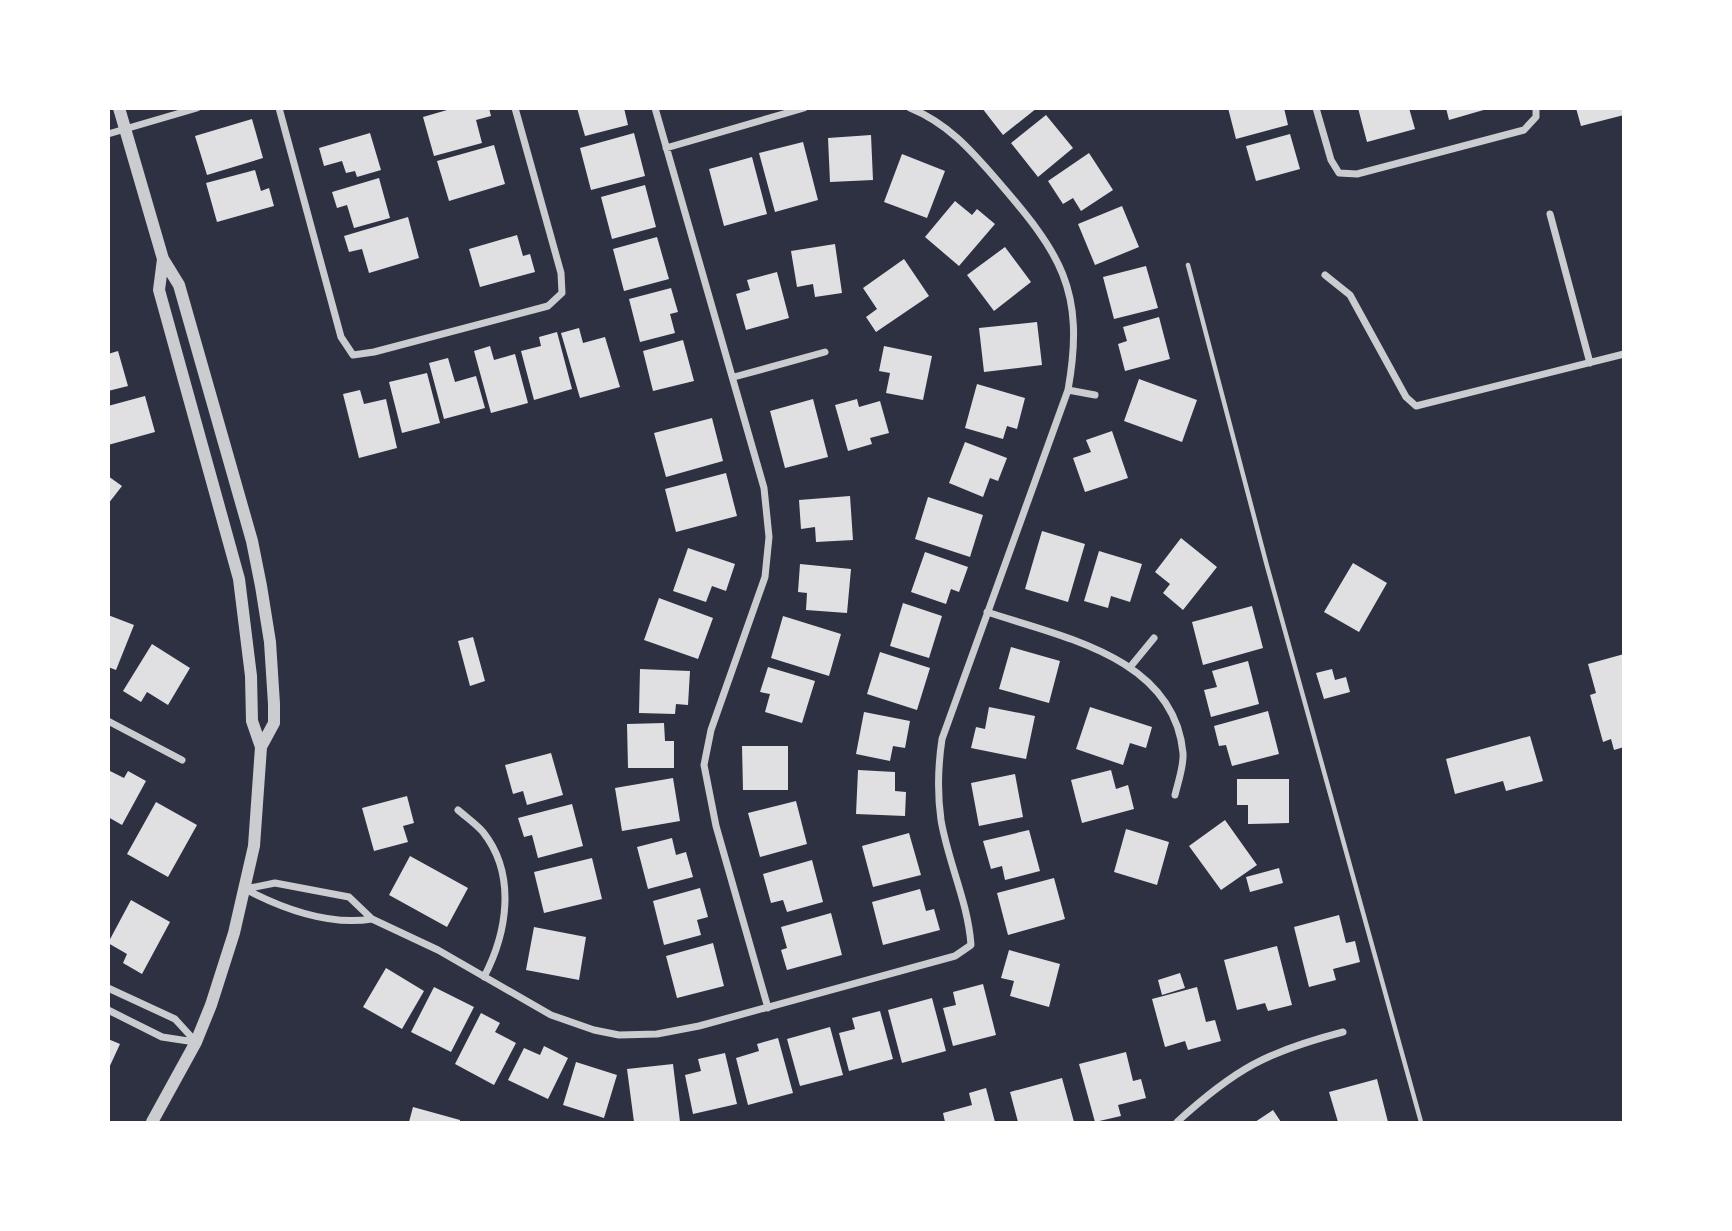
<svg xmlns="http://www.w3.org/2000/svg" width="1732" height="1231" viewBox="0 0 1732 1231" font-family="Mulish,sans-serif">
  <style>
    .building { fill: #e0e0e3 }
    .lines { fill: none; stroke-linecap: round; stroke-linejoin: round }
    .service { stroke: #caccd0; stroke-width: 4.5 }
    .minor { stroke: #caccd0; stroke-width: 7 }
    .tertiary { stroke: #caccd0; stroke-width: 12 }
  </style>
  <rect width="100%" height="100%" fill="#2d3142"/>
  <path class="building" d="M454,108H489L491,116L476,120L482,143L434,156L423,117Z
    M577,108H624L628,125L585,136Z
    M982,108H1037L1003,135Z
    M1228,108H1284L1288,125L1236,139Z
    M1358,108H1409L1415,129L1367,142Z
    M1446,108H1487V109L1449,120Z
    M1576,108H1624V115L1581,126Z
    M1046,115L1073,148L1038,177L1011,143Z
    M252,119L263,158L207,175L195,136Z
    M370,133L381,170L357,177L355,171L346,173L342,161L324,166L319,148Z
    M634,133L645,176L591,190L580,148Z
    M1290,134L1300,169L1256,181L1246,146Z
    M871,135L873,180L830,182L828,138Z
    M803,142L818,200L775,212L759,153Z
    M494,145L505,184L449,201L437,161Z
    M1089,153L1113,190L1081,211L1073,198L1063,204L1048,181Z
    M902,154L945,171L927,218L884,202Z
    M752,157L767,214L724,226L709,169Z
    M255,170L261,191L269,188L274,206L217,222L206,183Z
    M379,178L390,218L354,228L347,205L337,208L332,192Z
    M645,185L656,227L612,239L601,197Z
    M955,201L972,215L977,209L995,224L959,266L925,237Z
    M1122,206L1139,247L1095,265L1078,224Z
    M408,217L419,258L369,273L362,249L349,252L344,236Z
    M517,235L523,256L530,254L535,272L480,287L469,249Z
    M657,237L669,279L624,291L613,249Z
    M835,244L842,293L815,297L813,284L797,287L791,251Z
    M1005,247L1031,282L994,311L967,275Z
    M904,259L929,296L876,332L866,317L877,309L863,288Z
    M1146,266L1158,308L1114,319L1103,277Z
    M777,272L789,318L746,330L736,294L750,290L747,280Z
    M671,288L678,312L670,314L675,333L640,342L629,299Z
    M1159,317L1170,359L1125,371L1118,344L1127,341L1123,327Z
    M1037,322L1042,365L984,372L979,328Z
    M579,328L583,343L605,337L620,387L580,398L561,333Z
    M557,332L572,389L534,400L521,351L541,346L539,337Z
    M683,340L694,381L653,391L643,351Z
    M490,346L494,360L515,354L528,403L491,413L474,351Z
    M884,346L932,356L923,400L886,393L890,373L879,371Z
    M118,351L128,386L108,391V354Z
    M448,358L455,382L476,376L485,408L444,419L429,363Z
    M427,373L440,423L402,433L389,382Z
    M1139,379L1197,400L1182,442L1124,421Z
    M977,384L1025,398L1017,429L1007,426L1003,439L965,428Z
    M360,390L364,404L386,399L397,448L359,458L343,394Z
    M145,396L155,432L108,445V406Z
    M813,399L828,457L785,468L770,411Z
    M857,399L859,407L880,401L889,433L870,438L872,444L848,451L835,405Z
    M712,418L723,461L666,477L654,433Z
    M1112,431L1128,478L1085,492L1073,458L1091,452L1086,440Z
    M965,442L1007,458L998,481L990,478L983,497L949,483Z
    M726,473L737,516L676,532L665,489Z
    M108,476L122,486L108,504Z
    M850,496L853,540L816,542L815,527L801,529L799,500Z
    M928,497L983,515L970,557L915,539Z
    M1042,531L1085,544L1068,602L1025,589Z
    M1181,538L1217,567L1183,610L1163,593L1170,584L1155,572Z
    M688,548L735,564L726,591L712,586L706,602L673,591Z
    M1099,551L1142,564L1130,602L1111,596L1108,608L1084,601Z
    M925,552L968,567L959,592L951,589L946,604L911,592Z
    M1353,563L1387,583L1359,632L1324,612Z
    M800,564L851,569L847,613L806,610L807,593L798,592Z
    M659,598L713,618L698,659L644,640Z
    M903,603L942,616L929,658L890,646Z
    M1252,606L1263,648L1203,665L1192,622Z
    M108,615L134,625L116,670L108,667Z
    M783,616L841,634L829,676L771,658Z
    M473,637L485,681L470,686L458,641Z
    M152,644L190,668L168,705L147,692L141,702L123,691Z
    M1011,647L1060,661L1049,703L999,689Z
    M880,652L930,668L917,710L867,694Z
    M1624,654V747L1614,750L1611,739L1603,742L1590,695L1596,693L1588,664Z
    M1248,661L1259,704L1211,717L1204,690L1217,687L1212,671Z
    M768,667L815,681L802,723L765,712L770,694L760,692Z
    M640,669L690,671L688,705L676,704L675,714L639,713Z
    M1332,669L1335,680L1346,677L1350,692L1324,699L1316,673Z
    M989,707L1035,716L1026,759L971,748L976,727L985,729Z
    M1090,707L1152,727L1146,748L1130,743L1123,765L1076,749Z
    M1268,711L1279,754L1232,766L1226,745L1219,746L1214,726Z
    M864,712L910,721L905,748L893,746L890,761L856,754Z
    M664,723L665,741H674V768H628L627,724Z
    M1530,736L1543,781L1506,791L1503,781L1455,794L1446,759Z
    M742,746H788V790H743Z
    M551,753L563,795L527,805L523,791L513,794L505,765Z
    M108,770L124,778L128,771L146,781L122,825L108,817Z
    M858,770L895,772V791L906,792L905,816L856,814Z
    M1111,770L1116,789L1128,785L1134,809L1082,823L1071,780Z
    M1015,774L1023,817L979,826L971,783Z
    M673,778L680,821L622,831L615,788Z
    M1237,779H1289V823L1248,824V805H1237Z
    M407,796L414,823L403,826L408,842L374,851L362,808Z
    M796,801L807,844L760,857L748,813Z
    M156,802L197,825L168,877L127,854Z
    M572,804L583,846L538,858L532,835L524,837L518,818Z
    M1225,820L1257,865L1221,890L1189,846Z
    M1126,829L1169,842L1157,885L1114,872Z
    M1029,830L1040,871L1005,880L1002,866L991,869L983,841Z
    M909,833L921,875L873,887L862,846Z
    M672,838L676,855L686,852L693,877L648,889L637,847Z
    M410,856L468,888L447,927L389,895Z
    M592,858L602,899L544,913L534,872Z
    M812,860L823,902L787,912L783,900L771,903L763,874Z
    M1279,868L1283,883L1250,892L1246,877Z
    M1054,878L1065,919L1008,935L997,893Z
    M700,888L708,917L697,920L701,935L664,945L653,901Z
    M920,889L926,911L934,909L940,930L883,945L872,902Z
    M131,900L170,922L142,974L123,963L127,954L108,943Z
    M831,913L842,955L787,970L781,950L787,948L781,927Z
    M1339,915L1346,943L1355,941L1360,962L1333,969L1336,980L1309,987L1294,927Z
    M534,927L586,937L579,980L526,970Z
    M713,943L724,986L677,998L666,956Z
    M1277,946L1292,1005L1268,1011L1265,1003L1237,1010L1224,960Z
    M1009,950L1060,964L1049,1007L1010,996L1014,981L1001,978Z
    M386,968L424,991L402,1029L363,1007Z
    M1180,973L1185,988L1162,995L1158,980Z
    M983,984L996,1035L953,1046L943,1008L956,1005L953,992Z
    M434,987L474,1007L451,1052L411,1032Z
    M1197,987L1206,1022L1215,1020L1221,1041L1188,1050L1185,1041L1165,1047L1152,999Z
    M932,998L946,1051L902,1063L888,1010Z
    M880,1011L893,1059L849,1071L839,1033L855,1029L852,1018Z
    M481,1013L500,1023L495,1032L516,1043L494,1085L455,1064Z
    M830,1027L843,1075L800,1086L787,1039Z
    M778,1038L793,1093L748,1105L736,1058L759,1051L757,1044Z
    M108,1039L120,1044L108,1070Z
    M544,1046L568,1058L548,1099L508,1080L524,1048L540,1055Z
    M1126,1052L1133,1081L1141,1079L1146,1098L1118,1105L1121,1116L1095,1122L1079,1064Z
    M725,1053L737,1104L693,1114L685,1075L701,1071L698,1059Z
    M576,1062L617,1075L604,1118L563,1105Z
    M673,1064L680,1122H634L627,1069Z
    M1062,1078L1074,1122H1018L1010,1092Z
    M1377,1079L1388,1122H1338L1329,1092Z
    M986,1088L995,1122H945L943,1113L972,1105L969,1093Z
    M413,1107L460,1120V1122H409Z
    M1273,1110L1281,1122H1255Z"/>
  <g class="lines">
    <path class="service" d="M1188,265L1267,566L1421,1122"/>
    <path class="minor" d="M279,108L341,337L353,355L374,352L548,306L562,293L561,273L515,108
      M655,108L764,488L769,537L765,577L711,730L704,765L716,826L768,1008
      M1316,108L1331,160L1339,173L1357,174L1524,130L1536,117V108
      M108,134L197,108
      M666,148L804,108
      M1550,214L1590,363
      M1325,275L1350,295L1406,397L1416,406L1624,354
      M734,377L825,352
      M1068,390L1095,395
      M987,612C1062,637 1174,657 1183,753C1184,766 1178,782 1175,795
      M1131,666L1154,638
      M108,721L182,760
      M458,810C466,817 476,824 483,832C517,875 507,933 484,977
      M245,889L275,883L349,897L372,919L438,950L551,1015L594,1030L619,1035L657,1034L699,1026L955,956L971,945C968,902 948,862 941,820C937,792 938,766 942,739L1068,390C1086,289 1060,253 996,179C970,149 947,123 910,108
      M245,889C283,909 328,926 372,919
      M108,988L175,1019L196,1042
      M108,1010L162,1037L195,1042
      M1177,1122C1235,1069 1266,1052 1343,1032"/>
    <path class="tertiary" d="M119,108L163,259L179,285L252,541L261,586L270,642L274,704V723L261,747
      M152,1122L196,1042L211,1005L234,933L254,846L261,747L252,721L251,676L239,579L159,290L163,259"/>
  </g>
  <rect width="1732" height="1231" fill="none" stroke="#ffffff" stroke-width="220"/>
</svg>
